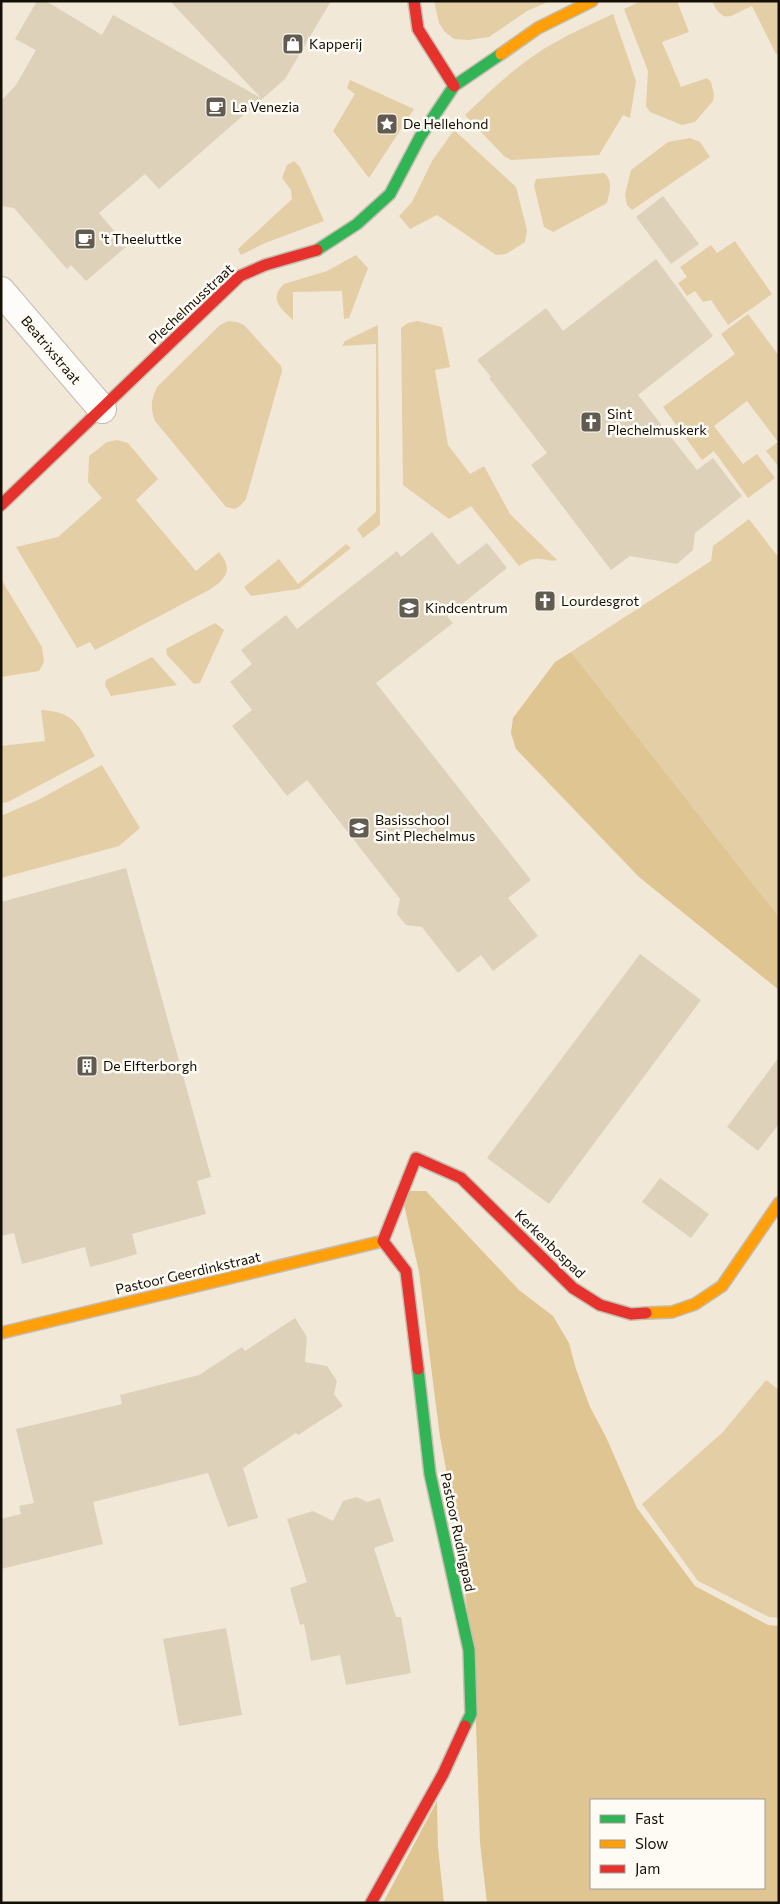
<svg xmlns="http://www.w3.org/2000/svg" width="780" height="1904" viewBox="0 0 780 1904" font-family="Commissioner,sans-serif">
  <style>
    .green { fill: #e4cea6 }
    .forest { fill: #dfc591; fill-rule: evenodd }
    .building { fill: #ddd1ba }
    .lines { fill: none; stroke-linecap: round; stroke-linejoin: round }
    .street-casing { stroke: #c4bdb0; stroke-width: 30 }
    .fast-casing { stroke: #c4bdb0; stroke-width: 14 }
    .slow-casing { stroke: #c4bdb0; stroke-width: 14 }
    .jam-casing { stroke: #c4bdb0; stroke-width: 14 }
    .street { stroke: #fdfcf9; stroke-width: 28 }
    .fast { stroke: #30b455; stroke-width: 11 }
    .slow { stroke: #ff9f0a; stroke-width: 11 }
    .jam { stroke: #e5322d; stroke-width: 11 }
    .labels { text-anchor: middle; stroke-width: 5; stroke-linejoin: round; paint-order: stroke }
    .poi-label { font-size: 14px; fill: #151006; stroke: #fefbf5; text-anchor: start }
    .street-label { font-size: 14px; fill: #151006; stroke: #fefbf5 }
  </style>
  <rect width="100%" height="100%" fill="#f2e8d8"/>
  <path class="green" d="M434,1H550L527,11L489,37L468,40L454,39L445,32L439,23Z
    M641,1H677L689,32L662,42L681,87L707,78L711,82L714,94L713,101L695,122L682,125L650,112L646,106L648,71L624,9Z
    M712,1H779V53L776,54L752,6C732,14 724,27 712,1Z
    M613,14L636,81L630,118L623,115L599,155L511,160L504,156L465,115C492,89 521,61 554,43C573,32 594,23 613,14Z
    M350,80L414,109L369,178L333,131L355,94L347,88Z
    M454,130L516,187L527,230L525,242L506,254L496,255L437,215L410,229L399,216L412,202L432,161Z
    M690,138L700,142L710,157L632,210L627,205L625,195L631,170L668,142Z
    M294,161L300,167L324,221L265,243L241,255L238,249L292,199L291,190L282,178L287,165Z
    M604,173C614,181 609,192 607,203L553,232L544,227L534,186L536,179Z
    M735,241L772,294L728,325L711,300L703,302L695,291L687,296L678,283L687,277L680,267L711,245L717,253Z
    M356,255L368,268L349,318L344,319L342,291L293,292V320C281,309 268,299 284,284L327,271Z
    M748,314L779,356V467L766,451L778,442L747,401L714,426L743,464L757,454L775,478L748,498L714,451L702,460L663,407L735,354L721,334Z
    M228,321L237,322L244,325L281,366L282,371L246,499L240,506L235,509L226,507L155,421C150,408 151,400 157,387L220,325Z
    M417,321L442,327L450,367L435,370L448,445L470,474L484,466L510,514L557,560C551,562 546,559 540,559C532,558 526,562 519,566L471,506L449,519L403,485L401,328L408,323Z
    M378,325L380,525L363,538L357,529L376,512V344L342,346L345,341Z
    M117,440L128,443L158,479L136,500L196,571L219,552C234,570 226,579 209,590L95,650L90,642L77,648L16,547L58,537L102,498L88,482L89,456L107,442Z
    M749,519L779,558V917L571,652L711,561L713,546Z
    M346,544L351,548L299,589L251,596L244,587L279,559L298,584Z
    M1,579L42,647L44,662L39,671L1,677Z
    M215,623L224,630L200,683L194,684L167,655L166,649Z
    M152,657L177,685L111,696L105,685L106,680Z
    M41,710C78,712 79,728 95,756L8,802L1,803V746L45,741Z
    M102,765L140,828L119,846L1,878V816L38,800Z
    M766,1380L779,1390V1618L769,1617L698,1581L642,1504L723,1432Z"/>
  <path class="forest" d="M571,652L779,917V990L639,877L516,749L511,733L513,718L555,662Z
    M410,1191H426L519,1290L553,1316L569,1343L576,1369L590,1407L606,1437L637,1508L695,1586L768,1625L779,1626V1903H487L480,1843L474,1664L456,1522L440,1437L419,1272L403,1200ZM591,1800H764V1888H591Z
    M437,1801L438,1847L444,1903H383Z"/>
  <path class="building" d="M37,1H46L102,35L113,15L261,98L170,1H331L285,79L159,189L145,174L99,213L127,246L86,281L71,265L67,269L14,208L1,206V101L16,85L36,50L15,39Z
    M663,196L699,244L671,264L636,217Z
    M656,259L713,336L638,395L697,470L713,458L742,496L695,533L693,550L677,564L630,556L611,570L531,465L547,453L489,378L491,377L477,360L546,308L563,331Z
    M432,532L458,565L487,543L507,568L447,616L453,623L376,683L531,880L508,898L538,936L493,971L481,955L458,973L422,927L406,925L397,914L400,899L307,780L287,796L232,726L252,710L230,682L252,664L241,650L286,615L297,629L397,551L401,557Z
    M126,868L211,1177L197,1181L206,1214L132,1234L137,1254L113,1261L90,1267L85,1247L22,1264L14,1233L1,1236V902Z
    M640,954L701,1000L549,1204L487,1158Z
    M779,1057V1124L758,1151L727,1127Z
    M660,1178L709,1214L691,1238L642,1202Z
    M295,1318L307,1337L305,1362L327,1366L337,1381L334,1394L343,1406L298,1435L296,1433L243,1468L258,1518L228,1527L208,1473L93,1502L103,1544L1,1569V1519L21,1514L19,1506L34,1503L16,1429L122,1404L120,1395L199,1375L242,1347L245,1351Z
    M357,1497L367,1502L380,1498L394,1541L374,1548L396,1617H401L411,1673L346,1685L340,1655L311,1661L304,1624L300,1625L290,1588L307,1582L287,1519L313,1511L333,1521L343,1501Z
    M226,1628L242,1715L179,1726L163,1639Z"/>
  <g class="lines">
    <g class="street-casing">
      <path id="street" d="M1,291L102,409"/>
    </g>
    <g class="fast-casing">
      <path id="fast" d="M317,250L357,224L390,194L420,137L454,86L501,54
        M418,1369L430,1474L469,1650L471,1714L465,1726"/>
    </g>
    <g class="slow-casing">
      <path id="slow" d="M501,54L538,28L592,1
        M646,1313L672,1312L695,1304L722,1286L779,1203
        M1,1333L383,1241"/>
    </g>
    <g class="jam-casing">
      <path id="jam" d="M414,1L418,29L454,86
        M1,505L240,276L265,265L317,250
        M383,1241L416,1158L461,1178L573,1288L600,1305L631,1314L646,1313
        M383,1241L406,1271L418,1369
        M371,1903L443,1774L465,1726"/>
    </g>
    <use href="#street" class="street"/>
    <use href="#fast" class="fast"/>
    <use href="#slow" class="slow"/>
    <use href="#jam" class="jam"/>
  </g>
  <defs>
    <g id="shop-square" transform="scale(1.125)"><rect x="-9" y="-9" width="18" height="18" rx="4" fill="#625c50" stroke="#fefbf5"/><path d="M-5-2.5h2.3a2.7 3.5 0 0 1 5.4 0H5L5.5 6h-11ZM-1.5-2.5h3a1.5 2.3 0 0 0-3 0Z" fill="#fff"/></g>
    <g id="cafe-square" transform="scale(1.125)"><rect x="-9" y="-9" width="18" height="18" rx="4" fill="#625c50" stroke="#fefbf5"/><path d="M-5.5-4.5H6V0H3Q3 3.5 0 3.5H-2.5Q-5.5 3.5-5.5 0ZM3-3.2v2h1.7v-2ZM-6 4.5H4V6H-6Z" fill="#fff"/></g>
    <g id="sight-square" transform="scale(1.125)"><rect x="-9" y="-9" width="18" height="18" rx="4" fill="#625c50" stroke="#fefbf5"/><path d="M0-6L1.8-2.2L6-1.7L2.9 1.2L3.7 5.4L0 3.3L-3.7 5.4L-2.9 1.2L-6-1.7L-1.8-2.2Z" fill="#fff"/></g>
    <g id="church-square" transform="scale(1.125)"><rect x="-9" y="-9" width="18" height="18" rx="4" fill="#625c50" stroke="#fefbf5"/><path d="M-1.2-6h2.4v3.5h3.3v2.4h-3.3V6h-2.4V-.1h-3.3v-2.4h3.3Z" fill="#fff"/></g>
    <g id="school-square" transform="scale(1.125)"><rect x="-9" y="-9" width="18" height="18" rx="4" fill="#625c50" stroke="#fefbf5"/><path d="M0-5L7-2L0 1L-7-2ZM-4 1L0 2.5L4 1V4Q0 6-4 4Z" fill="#fff"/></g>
    <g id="building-square" transform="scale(1.125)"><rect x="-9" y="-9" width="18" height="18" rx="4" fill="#625c50" stroke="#fefbf5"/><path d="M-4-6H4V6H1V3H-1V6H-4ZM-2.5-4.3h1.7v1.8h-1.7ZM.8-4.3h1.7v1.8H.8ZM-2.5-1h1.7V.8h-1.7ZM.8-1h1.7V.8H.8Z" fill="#fff"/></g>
  </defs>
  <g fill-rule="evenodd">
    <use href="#shop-square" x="293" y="44"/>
    <use href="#cafe-square" x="216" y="107"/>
    <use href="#sight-square" x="387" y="124"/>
    <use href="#cafe-square" x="85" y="239"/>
    <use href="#church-square" x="591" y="422"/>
    <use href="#church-square" x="545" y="601"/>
    <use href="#school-square" x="409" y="608"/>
    <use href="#school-square" x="359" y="828"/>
    <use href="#building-square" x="87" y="1066"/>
  </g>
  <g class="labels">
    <g class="poi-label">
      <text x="309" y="49">Kapperij</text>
      <text x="232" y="112">La Venezia</text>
      <text x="403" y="129">De Hellehond</text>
      <text x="101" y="244">'t Theeluttke</text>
      <text x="607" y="419">Sint<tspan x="607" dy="16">Plechelmuskerk</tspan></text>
      <text x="561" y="606">Lourdesgrot</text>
      <text x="425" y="613">Kindcentrum</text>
      <text x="375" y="825">Basisschool<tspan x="375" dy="16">Sint Plechelmus</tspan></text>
      <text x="103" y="1071">De Elfterborgh</text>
    </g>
    <g class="street-label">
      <text transform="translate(191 304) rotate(-43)" y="5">Plechelmusstraat</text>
      <text transform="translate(51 350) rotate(50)" y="5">Beatrixstraat</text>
      <text transform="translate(550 1244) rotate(44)" y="5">Kerkenbospad</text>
      <text transform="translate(188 1273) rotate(-13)" y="5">Pastoor Geerdinkstraat</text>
      <text transform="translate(458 1532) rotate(78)" y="5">Pastoor Rudingpad</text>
    </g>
  </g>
  <rect width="780" height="1904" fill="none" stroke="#151006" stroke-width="5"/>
  <rect x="590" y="1799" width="175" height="90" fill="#fefbf5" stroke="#a19d95"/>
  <rect x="600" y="1815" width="25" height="8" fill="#30b455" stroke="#a19d95"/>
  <text x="635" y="1824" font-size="15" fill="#151006">Fast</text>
  <rect x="600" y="1840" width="25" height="8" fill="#ff9f0a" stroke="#a19d95"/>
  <text x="635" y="1849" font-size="15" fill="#151006">Slow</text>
  <rect x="600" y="1865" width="25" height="8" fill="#e5322d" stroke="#a19d95"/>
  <text x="635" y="1874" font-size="15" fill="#151006">Jam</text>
</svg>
